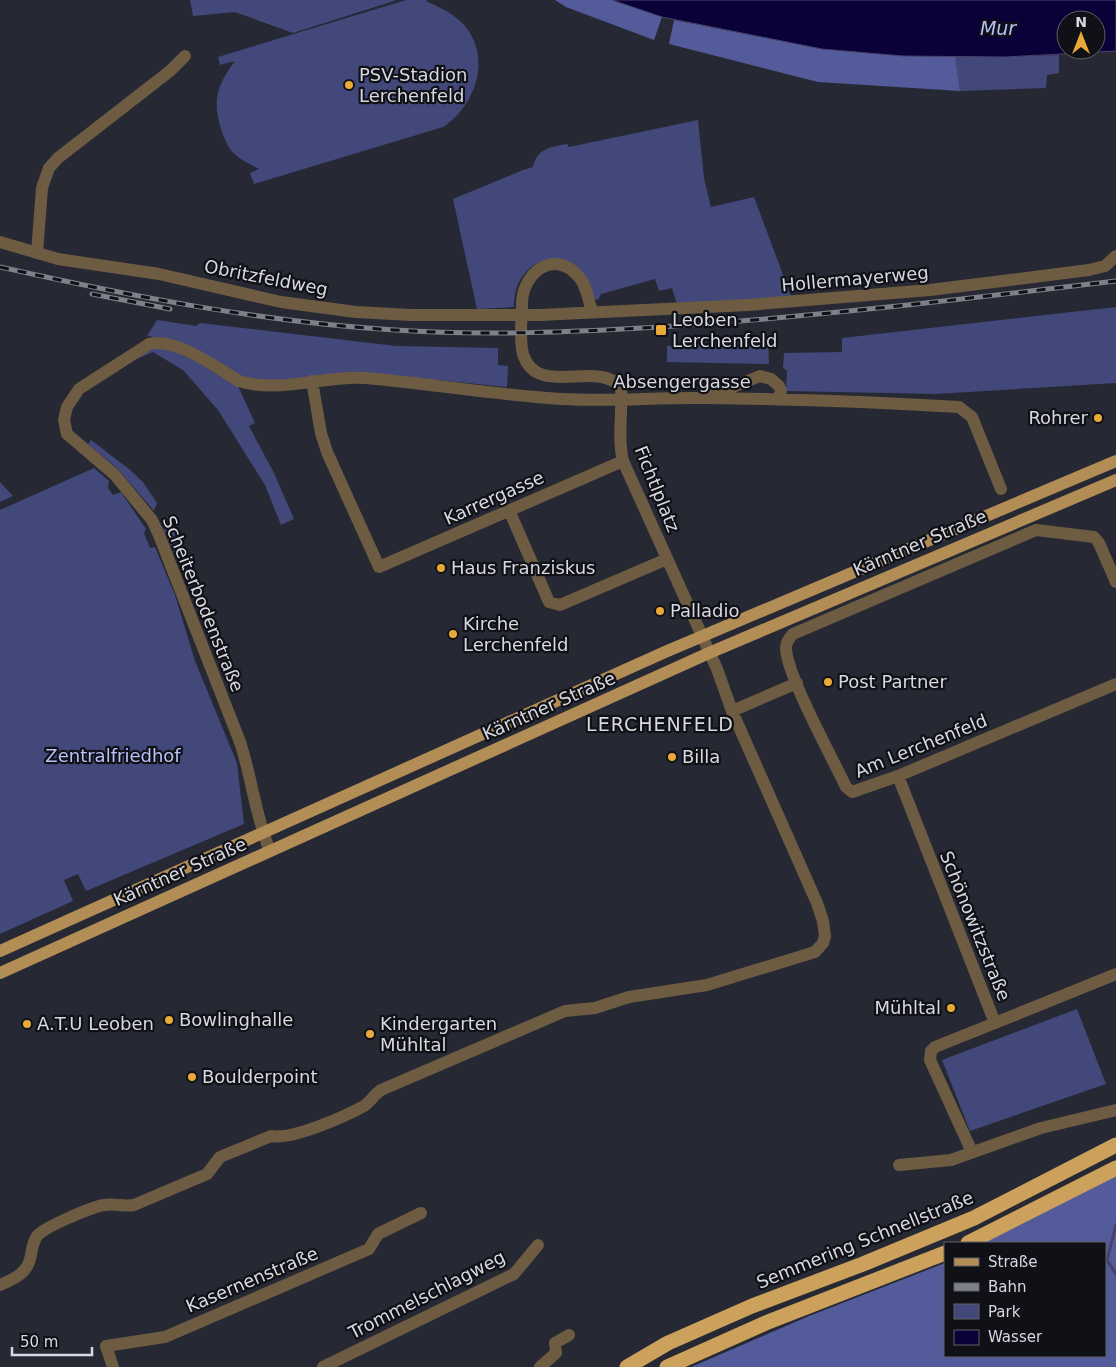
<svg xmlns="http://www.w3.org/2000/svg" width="1116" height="1367" viewBox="0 0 1116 1367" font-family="'DejaVu Sans',sans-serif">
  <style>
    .green { fill: #42487a }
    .forest { fill: #535b9a }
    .water { fill: #0a0139; stroke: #48426b; fill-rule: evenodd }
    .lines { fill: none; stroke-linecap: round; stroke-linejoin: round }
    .stream { stroke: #48426b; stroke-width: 3 }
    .minor { stroke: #6d5c42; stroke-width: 12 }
    .major { stroke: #b28d55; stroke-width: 12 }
    .highway { stroke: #cca15c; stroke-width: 15 }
    .rail-casing { stroke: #7e808a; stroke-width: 5 }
    .rail { stroke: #101116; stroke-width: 3; stroke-dasharray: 9; stroke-linecap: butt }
    .poi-dot { fill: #eaaa39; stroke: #101116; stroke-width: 2 }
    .labels { text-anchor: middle; stroke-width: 4.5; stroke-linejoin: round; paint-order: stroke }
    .poi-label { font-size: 18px; fill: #d7d8e0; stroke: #101116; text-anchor: start }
    .street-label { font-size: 18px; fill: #d7d8e0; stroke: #101116 }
    .park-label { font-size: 18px; fill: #b8c2f9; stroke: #101116 }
    .water-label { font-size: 19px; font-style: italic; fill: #b4bef5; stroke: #101116 }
    .neighbourhood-label { font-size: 19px; letter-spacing: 1px; fill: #d7d8e0; stroke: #101116 }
  </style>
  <rect width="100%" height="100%" fill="#262834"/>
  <path class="green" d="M190,0H397L293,33L235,12L193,16Z
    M406,0H428L426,1C439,7 455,14 465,26C492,59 475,106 443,127L254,184L250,173L259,169C252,165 242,161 236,155C229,150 225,140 222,132C212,102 216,86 235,61L220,65L218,57Z
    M955,55L1005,57L1059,55V73L1047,75L1046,88L960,91Z
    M698,120L704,178L711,207L754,197L792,299L677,304L672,288L659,291L655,279L601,294L598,300L593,298L587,280L540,262C521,271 514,287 514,307L477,309L453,199L523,170L533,167C537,149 550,147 567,144L569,147Z
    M1116,307V383L936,394L786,391L787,371L783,368L784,353L842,352V338Z
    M157,320L196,326L200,323L396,346L498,348V365L508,366L507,387L437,380L254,382L172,340L147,336Z
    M768,339L769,364L667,362V346Z
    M150,346L176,350L238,386L255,423L249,426L274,473L294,519L281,525L265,485L218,410L183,370L153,352L132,361Z
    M91,440L129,469L143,482L157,503L154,511L119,470L88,444Z
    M94,468L109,481L108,488L113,495L121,492L146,529L144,533L150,548L155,547L175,595L195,661L237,763L244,824L86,891L78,874L64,880L73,901L0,934V510Z
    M0,482L13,496L0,502Z
    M164,517H168L190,557L178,563L161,523Z
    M1077,1009L1106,1084L970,1131L942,1060Z"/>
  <path class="forest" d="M555,0H612L662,17L654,40L566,7Z
    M674,20L822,49L903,56L955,55L960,91L818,82L669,44Z
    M1116,1176V1367H691L809,1316L945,1263V1356H1105V1243H983Z"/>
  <path class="water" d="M612,0H1116V51L1005,57L903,56L822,49L662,17ZM1066,20H1096V50H1066Z"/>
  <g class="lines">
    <path class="stream" d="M1116,1225L1107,1260L1116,1274"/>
    <path class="minor" d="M0,242L58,259L159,274L281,302L356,312L411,315H540L748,305L930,290L1089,270L1105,266L1116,256
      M37,253L42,188L49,168L58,158L170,71L185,56
      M312,381L321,433L327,452L379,567L623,461
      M713,395L760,376L771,379L779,386L781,391L778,400
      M509,510L549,602L560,605L667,559
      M1116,582L1099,543L1094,537L1036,530L793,634C789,638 786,642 786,648C786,674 833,759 846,787L852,792L898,776L1116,684
      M732,711L797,683
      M898,776L995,1023L1116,974
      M270,851C255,815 252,778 240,742L159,535L152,520L115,475L67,434L64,420L67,407L79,389L149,344C176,337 215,367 239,381C280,394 324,375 366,378C432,384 497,395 562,399C610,402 658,397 706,398C790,399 875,402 959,407L972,417L1001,489
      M972,1152L930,1060L931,1051L935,1047L995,1023
      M899,1165L951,1160L1041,1128L1116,1110
      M0,1285C16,1278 28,1273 31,1255C32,1248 33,1242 37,1236C44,1227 92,1207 104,1205C114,1203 124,1207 134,1205L207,1174L220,1157L271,1136C292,1140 344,1117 364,1106C370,1102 375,1094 381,1090L565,1011L595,1008L629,997L707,985L815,952L823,943L825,936L823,921L817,903L732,711L717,669L623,461C617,437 623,411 621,387C596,359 537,399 523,354C519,339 522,319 522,304C522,272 555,249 578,276C587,285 588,300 592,311
      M113,1367L106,1346L165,1337L369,1249L378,1234L421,1213
      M323,1367L514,1274L538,1245
      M540,1367L556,1353L555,1343L569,1335"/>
    <path class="major" d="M0,951L665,652L1116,461
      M0,973L709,653L1116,480"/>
    <path class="highway" d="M968,1243L1116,1168
      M627,1367L668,1343L752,1306L863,1264L974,1218L1116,1145
      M667,1367L768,1322L945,1253"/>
    <g class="rail-casing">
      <path id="rail" d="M0,267C130,296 262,322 395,330C484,336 573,332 661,327C813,317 964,299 1116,281
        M92,294L170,309"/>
    </g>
    <use href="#rail" class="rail"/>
  </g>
  <g class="poi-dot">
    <circle cx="349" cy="85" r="5"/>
    <rect x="655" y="324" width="12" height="12" rx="2.5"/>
    <circle cx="1098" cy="418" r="5"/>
    <circle cx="441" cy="568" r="5"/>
    <circle cx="660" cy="611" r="5"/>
    <circle cx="453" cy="634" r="5"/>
    <circle cx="828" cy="682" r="5"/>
    <circle cx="672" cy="757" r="5"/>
    <circle cx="951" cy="1008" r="5"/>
    <circle cx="169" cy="1020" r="5"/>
    <circle cx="27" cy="1024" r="5"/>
    <circle cx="370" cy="1034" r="5"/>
    <circle cx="192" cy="1077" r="5"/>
  </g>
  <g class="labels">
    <g class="poi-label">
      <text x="359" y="81">PSV-Stadion<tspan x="359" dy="21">Lerchenfeld</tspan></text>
      <text x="672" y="326">Leoben<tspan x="672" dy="21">Lerchenfeld</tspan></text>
      <text x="1088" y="424" text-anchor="end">Rohrer</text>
      <text x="451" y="574">Haus Franziskus</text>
      <text x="670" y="617">Palladio</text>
      <text x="463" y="630">Kirche<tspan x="463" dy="21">Lerchenfeld</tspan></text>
      <text x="838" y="688">Post Partner</text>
      <text x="682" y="763">Billa</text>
      <text x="941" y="1014" text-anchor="end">Mühltal</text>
      <text x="179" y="1026">Bowlinghalle</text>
      <text x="37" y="1030">A.T.U Leoben</text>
      <text x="380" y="1030">Kindergarten<tspan x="380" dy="21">Mühltal</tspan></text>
      <text x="202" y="1083">Boulderpoint</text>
    </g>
    <g class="street-label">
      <text transform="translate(266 278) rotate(11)" y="6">Obritzfeldweg</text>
      <text transform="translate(855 279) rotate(-5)" y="6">Hollermayerweg</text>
      <text x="682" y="388">Absengergasse</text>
      <text transform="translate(657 489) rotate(68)" y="6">Fichtlplatz</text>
      <text transform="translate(494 498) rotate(-24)" y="6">Karrergasse</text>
      <text transform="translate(920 543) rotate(-23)" y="6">Kärntner Straße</text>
      <text transform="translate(203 604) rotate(68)" y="6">Scheiterbodenstraße</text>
      <text transform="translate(549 706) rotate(-24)" y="6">Kärntner Straße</text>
      <text transform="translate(921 746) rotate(-22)" y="6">Am Lerchenfeld</text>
      <text transform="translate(180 872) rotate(-24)" y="6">Kärntner Straße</text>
      <text transform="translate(975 926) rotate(68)" y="6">Schönowitzstraße</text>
      <text transform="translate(865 1240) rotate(-22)" y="6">Semmering Schnellstraße</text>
      <text transform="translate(252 1280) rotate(-23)" y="6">Kasernenstraße</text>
      <text transform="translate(427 1295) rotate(-27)" y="6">Trommelschlagweg</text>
    </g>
    <g class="park-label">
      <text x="113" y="762">Zentralfriedhof</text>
    </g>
    <g class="water-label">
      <text x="998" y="35">Mur</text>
    </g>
    <g class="neighbourhood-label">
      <text x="660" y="731">LERCHENFELD</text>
    </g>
  </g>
  <rect x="944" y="1242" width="162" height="115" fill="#101116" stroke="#606167"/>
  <rect x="954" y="1258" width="25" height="8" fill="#b28d55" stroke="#606167"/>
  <text x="988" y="1267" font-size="15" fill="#d7d8e0">Straße</text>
  <rect x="954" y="1283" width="25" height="8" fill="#7e808a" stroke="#606167"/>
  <text x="988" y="1292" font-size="15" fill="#d7d8e0">Bahn</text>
  <rect x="954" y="1304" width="25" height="15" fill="#42487a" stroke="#606167"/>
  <text x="988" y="1317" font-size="15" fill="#d7d8e0">Park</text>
  <rect x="954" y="1330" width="25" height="15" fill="#0a0139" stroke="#606167"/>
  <text x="988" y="1342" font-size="15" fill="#d7d8e0">Wasser</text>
  <g transform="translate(1081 35)"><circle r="24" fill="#101116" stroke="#606167"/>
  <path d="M0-4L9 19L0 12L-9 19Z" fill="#eaaa39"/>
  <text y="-8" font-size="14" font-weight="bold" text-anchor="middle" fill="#d7d8e0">N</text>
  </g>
  <path d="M12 1347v8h80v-8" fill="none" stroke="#d7d8e0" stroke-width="2.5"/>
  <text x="20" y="1347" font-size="15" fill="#d7d8e0" stroke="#101116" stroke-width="4" paint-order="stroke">50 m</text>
</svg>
